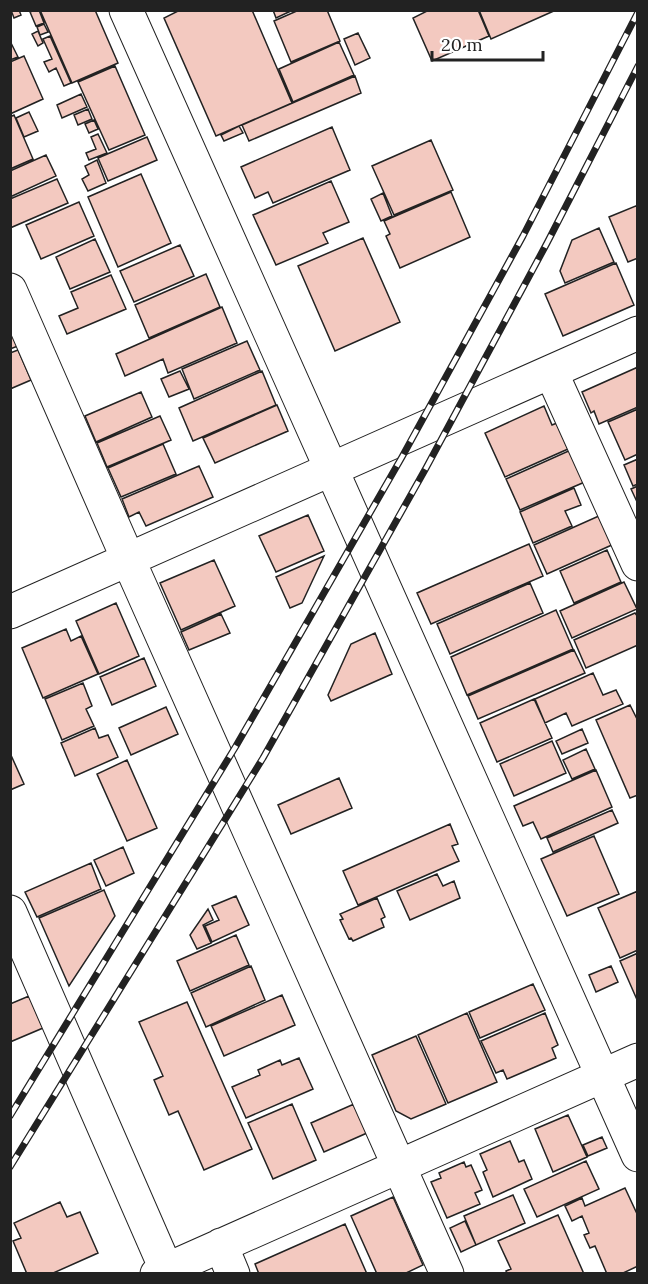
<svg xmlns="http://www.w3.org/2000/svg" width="648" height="1284" viewBox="0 0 648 1284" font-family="Lora,serif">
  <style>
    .building { fill: #f3c9c0; stroke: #222; stroke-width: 1.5 }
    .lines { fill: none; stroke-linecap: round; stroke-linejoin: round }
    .street-casing { stroke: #222; stroke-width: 35 }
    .secondary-casing { stroke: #222; stroke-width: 35 }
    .street { stroke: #fff; stroke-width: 33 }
    .secondary { stroke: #fff; stroke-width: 33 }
    .rail-casing { stroke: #222; stroke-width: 7 }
    .rail { stroke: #fff; stroke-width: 4.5; stroke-dasharray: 14; stroke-linecap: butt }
  </style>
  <rect width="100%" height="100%" fill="#fff"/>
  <path class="building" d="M11,10H19L21,15L14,18Z
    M35,10H39L44,23L36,26L30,12Z
    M40,10H95L118,63L72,83Z
    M180,10H252L292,103L216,136L164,18Z
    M273,10H293L276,18Z
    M299,10H327L340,41L291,62L274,21Z
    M429,10H478L489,36L432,61L413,18Z
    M479,10H556L491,39Z
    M44,24L48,32L40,35L37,27Z
    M38,31L43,43L38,46L32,34Z
    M358,33L370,58L355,65L344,39Z
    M50,36L71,83L64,86L56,68L49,72L44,62L52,59L43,39Z
    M10,41L18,57L10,60Z
    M339,42L354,75L293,102L279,69Z
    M24,56L43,99L10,114V62Z
    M115,66L145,135L109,150L78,82Z
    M355,76L361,93L249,141L242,125Z
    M81,94L87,107L62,118L57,105Z
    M88,109L92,119L78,125L74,115Z
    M29,112L38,131L24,137L16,118Z
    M14,115L33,159L10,169V117Z
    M94,120L98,129L89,133L85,124Z
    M239,126L243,133L224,141L221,135Z
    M332,127L350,170L273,203L268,192L255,198L241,167Z
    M98,134L107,153L89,160L86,153L96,149L91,137Z
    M147,137L157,160L108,181L98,158Z
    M431,140L453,190L394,215L372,166Z
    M46,155L56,176L10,197V171Z
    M97,160L106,183L88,191L82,179L89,175L85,166Z
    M141,174L171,243L118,267L88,197Z
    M57,179L68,203L10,228V199Z
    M331,181L349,222L323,233L328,243L276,265L253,215Z
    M451,192L470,237L400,268L386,236L390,234L384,221Z
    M383,193L392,216L381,221L371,199Z
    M79,202L94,236L41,259L26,225Z
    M638,205V258L628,262L609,217Z
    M599,228L614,262L565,283L560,271L572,240Z
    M363,238L400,322L335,351L298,266Z
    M95,239L110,272L70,289L56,257Z
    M180,245L194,276L134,302L120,271Z
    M616,263L634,305L563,336L545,294Z
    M206,274L220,307L149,338L135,305Z
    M111,275L126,309L67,334L59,316L78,308L71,292Z
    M222,307L237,343L168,373L163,359L125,376L116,354Z
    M10,329L18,346L10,349Z
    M247,341L260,370L194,399L182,369Z
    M18,350L31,380L10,389V353Z
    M638,367V407L599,424L594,411L591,413L582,392Z
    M180,371L189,389L169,397L161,379Z
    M262,371L276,405L193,441L179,408Z
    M141,392L152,417L96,442L85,416Z
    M277,405L288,431L215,463L203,438Z
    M544,406L552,425L557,423L568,449L505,477L485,433Z
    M638,409V454L625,460L608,422Z
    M160,416L171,440L107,467L97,443Z
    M163,444L176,474L121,497L108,468Z
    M573,449L587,481L520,510L506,479Z
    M638,459V484L633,486L624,465Z
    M199,466L213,497L146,526L139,512L129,517L122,499Z
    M638,486V504L631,489Z
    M574,488L581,505L565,511L572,526L533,543L520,512Z
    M308,515L324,551L276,572L259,536Z
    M601,515L614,544L547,574L534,545Z
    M529,544L543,576L431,624L417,593Z
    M607,550L621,582L574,603L560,571Z
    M324,556L302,603L290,608L276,577Z
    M214,560L235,606L181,630L160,583Z
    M624,582L637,609L572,638L560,611Z
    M530,583L543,613L450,654L437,624Z
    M116,603L139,656L99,674L76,621Z
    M556,610L573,649L467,695L451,657Z
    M635,613L638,617V645L586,668L574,640Z
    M221,614L230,633L189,650L181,632Z
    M66,629L71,641L81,636L98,674L43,698L22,648Z
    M375,633L392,674L331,701L328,695L351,644Z
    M574,650L585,673L478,719L468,696Z
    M144,658L156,686L112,705L100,677Z
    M593,673L603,695L616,690L623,704L572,726L566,713L545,723L535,699Z
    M83,683L92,706L86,709L94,726L62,740L45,699Z
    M534,699L552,738L497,762L480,723Z
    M630,705L638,721V795L630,798L596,720Z
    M166,707L178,734L131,755L119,728Z
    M95,728L99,738L108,735L118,757L75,776L61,743Z
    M582,729L588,743L562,754L556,741Z
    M552,741L566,773L514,796L500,764Z
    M586,749L595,769L572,779L563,760Z
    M10,753L24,784L10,790Z
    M127,760L157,828L127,841L97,774Z
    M596,770L612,807L541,839L533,822L523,826L514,806Z
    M339,778L352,808L291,834L278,805Z
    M612,810L618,823L553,852L547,838Z
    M450,824L458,844L452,846L459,861L358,905L343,871Z
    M594,836L619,894L567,916L541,859Z
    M123,847L134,873L106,886L94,860Z
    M91,863L101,889L37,917L25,892Z
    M437,874L443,886L454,881L460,898L410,920L397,891Z
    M104,890L115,916L69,986L39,918Z
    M638,891V950L620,958L598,908Z
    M236,896L249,925L212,942L205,926L219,920L212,906Z
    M377,898L385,917L381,919L384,927L353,941L351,938L349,939L340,920L343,919L340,914Z
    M208,909L213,920L203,925L211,943L197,949L190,935Z
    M236,935L249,965L190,991L177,961Z
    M638,953V1002L620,961Z
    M251,966L265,1000L206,1027L191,993Z
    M611,966L618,982L596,992L589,975Z
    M533,984L545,1010L480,1038L469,1012Z
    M282,995L295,1025L224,1056L211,1026Z
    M29,996L43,1028L10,1042V1004Z
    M187,1002L252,1149L204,1170L178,1111L169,1115L154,1080L163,1076L139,1022Z
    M467,1013L497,1082L448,1103L418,1035Z
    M545,1013L558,1045L552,1048L556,1058L507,1079L503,1070L496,1073L481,1041Z
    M416,1036L446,1104L411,1119L396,1111L372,1055Z
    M299,1058L313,1089L246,1118L232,1087L260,1075L258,1070L280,1060L282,1065Z
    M292,1104L316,1160L273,1179L248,1123Z
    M354,1104L367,1133L324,1152L311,1123Z
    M568,1115L587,1157L553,1172L535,1129Z
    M602,1137L607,1148L588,1156L583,1145Z
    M510,1141L519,1162L524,1160L532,1179L493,1197L483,1172L487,1170L480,1154Z
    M586,1161L599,1189L537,1217L524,1189Z
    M464,1162L466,1167L471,1165L482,1190L475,1193L480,1204L447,1218L431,1182L441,1178L439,1173Z
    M625,1188L638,1216V1266L621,1274H607L595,1246L590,1248L584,1235L589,1233L582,1216L572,1221L565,1206L582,1198L585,1206Z
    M513,1195L525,1223L476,1245L464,1216Z
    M393,1197L423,1265L404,1274H377L351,1216Z
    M60,1202L67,1217L80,1212L98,1253L51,1274H27L13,1241L21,1238L14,1223Z
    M558,1215L584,1274H507L506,1271L511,1269L498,1241Z
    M465,1221L476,1245L461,1252L450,1228Z
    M345,1224L367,1274H259L255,1264Z"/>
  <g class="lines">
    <g class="street-casing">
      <path id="street" d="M10,290L128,559L447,1274
        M551,372L638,564
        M10,612L638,333
        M10,912L166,1269
        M221,1245L233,1274
        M157,1274L638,1060"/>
    </g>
    <g class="secondary-casing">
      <path id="secondary" d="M126,10L638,1155"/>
    </g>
    <use href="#street" class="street"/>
    <use href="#secondary" class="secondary"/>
    <g class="rail-casing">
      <path id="rail" d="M10,1116L236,746L402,457L523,236L638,12
        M10,1167L263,758L426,468L547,243L638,66"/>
    </g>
    <use href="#rail" class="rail"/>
  </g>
  <rect width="648" height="1284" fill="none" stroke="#222222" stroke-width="24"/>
  <path d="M432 51v9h111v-9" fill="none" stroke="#222222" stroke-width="3"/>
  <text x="441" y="51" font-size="18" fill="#222222" stroke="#ffffff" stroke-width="4.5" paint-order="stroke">20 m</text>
</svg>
